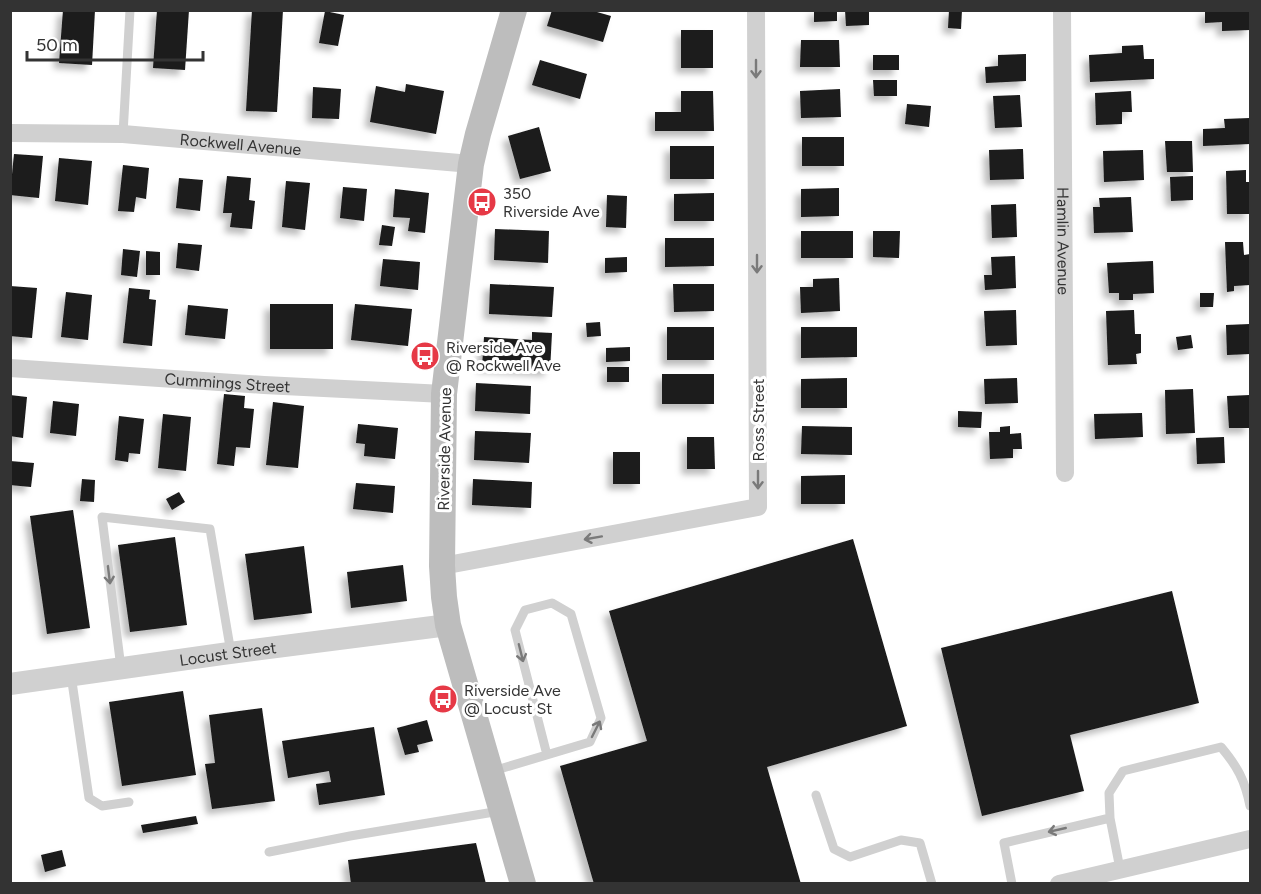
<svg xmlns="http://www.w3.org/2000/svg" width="1261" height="894" viewBox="0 0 1261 894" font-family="Figtree,sans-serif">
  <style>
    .building { fill: #1a1a1a; filter: url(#shadow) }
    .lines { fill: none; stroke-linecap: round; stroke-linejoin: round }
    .service { stroke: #d0d0d0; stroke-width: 9 }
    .minor { stroke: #d0d0d0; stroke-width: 18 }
    .tertiary { stroke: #d0d0d0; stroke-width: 22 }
    .secondary { stroke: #bdbdbd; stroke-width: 26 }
    .oneway { stroke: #7a7a7a }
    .labels { text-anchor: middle; stroke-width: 6; stroke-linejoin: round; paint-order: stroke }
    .street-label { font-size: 16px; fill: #333; stroke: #fff }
    .poi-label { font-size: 16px; fill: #333; stroke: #fff; text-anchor: start }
  </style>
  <defs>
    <filter id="shadow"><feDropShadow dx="-5.5" dy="5.5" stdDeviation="3" flood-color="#0004"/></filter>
  </defs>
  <rect width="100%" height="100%" fill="#fff"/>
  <path class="building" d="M63,10H95L92,65L59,63Z
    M157,10H189L185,70L153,68Z
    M252,10H283L277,112L246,111Z
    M552,10H590L611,16L603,42L547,26Z
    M814,10H837V21L814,22Z
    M845,10H869V25L846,26Z
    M949,10H962L961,29L948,28Z
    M1205,10H1250V30L1222,31V22L1205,23Z
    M325,11L344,15L338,46L319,43Z
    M681,30H713V68H681Z
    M801,40H839L840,67H800Z
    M1143,45L1144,59H1154V79L1090,82L1089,55L1122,53V46Z
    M1026,54V81L986,83L985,67L998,66V55Z
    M873,55H899V70H873Z
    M540,60L587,74L580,99L532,85Z
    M873,80H897V96H874Z
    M406,84L444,91L436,134L370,122L376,86L405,92Z
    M313,87L341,89L339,119L312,118Z
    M840,89L841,117L801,118L800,91Z
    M681,91H713L714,131H655V112H681Z
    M1131,91L1132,112H1122V124L1096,125L1095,93Z
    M1020,95L1022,127L995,128L993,96Z
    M907,104L931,106L929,127L905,124Z
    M1250,118V144L1203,146V129L1225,128L1224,119Z
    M539,127L551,171L520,179L508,136Z
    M802,137H844V166H802Z
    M1165,141H1192L1193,172H1167Z
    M670,146H714V179H670Z
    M1023,149L1024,179L990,180L989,150Z
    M1143,150L1144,180L1104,182L1103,151Z
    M14,154L43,156L39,198L10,195Z
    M59,158L92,161L88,205L55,201Z
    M123,165L149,168L146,199L136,197L134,212L118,211Z
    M1246,170V182H1250V214H1227L1226,171Z
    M227,176L251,178L249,200L255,201L252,229L230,227L232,213H223Z
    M1193,176V200L1171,201L1170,177Z
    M179,178L203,180L200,211L176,208Z
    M286,181L310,183L305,230L282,227Z
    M343,187L367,189L364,221L340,218Z
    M839,188V216L801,217V189Z
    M395,189L429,193L425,233L408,231L410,218L393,217Z
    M714,193V221H674V194Z
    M607,195L627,196L626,228L606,227Z
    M1131,197L1133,232L1094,233L1093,207H1100L1099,198Z
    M1016,204L1017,237L992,238L991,205Z
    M382,225L395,227L392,246L379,245Z
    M495,229L549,231L548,263L494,260Z
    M801,231H853V258H801Z
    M873,231H900L899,258L873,257Z
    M665,238H714V266L665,267Z
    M1225,242H1243L1244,255L1250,254V285L1234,286V291L1227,292Z
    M178,243L202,245L199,271L176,268Z
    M123,249L140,251L137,277L121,275Z
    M146,251L160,252V275H146Z
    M1015,256L1016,288L985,290L984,275H992L991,257Z
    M627,257V272L605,273V258Z
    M383,259L420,262L418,290L380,286Z
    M1153,261L1154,293L1133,294V300H1119V293H1109L1107,263Z
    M839,278L840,311L801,313L800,287H813V279Z
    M490,284L554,287L552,317L489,314Z
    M673,284H714V311L674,312Z
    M10,286L37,288L32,338L10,336Z
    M129,288L150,290L149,299L156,300L152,346L123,343Z
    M66,292L92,295L88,340L61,337Z
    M1200,293H1214L1213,307H1200Z
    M270,304H333V349H270Z
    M355,304L412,309L408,346L351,340Z
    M188,305L228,309L225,339L185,335Z
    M1016,310L1017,345L986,346L984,311Z
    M1134,310L1135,334H1141V353L1136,354L1137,364L1108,365L1106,311Z
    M600,322L601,336L587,337L586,323Z
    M1250,324V354L1227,355L1226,325Z
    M667,327H714V360H667Z
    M801,327H857V357L801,358Z
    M532,332L552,333L550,371L482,367L484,337L532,340Z
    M1191,335L1193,348L1178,350L1176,337Z
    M630,347V361L606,362V348Z
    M607,367H629V382H607Z
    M662,374H714V404H662Z
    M847,378V408H801V379Z
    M1017,378L1018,403L985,404L984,379Z
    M476,383L531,386L530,414L475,411Z
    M1193,389L1195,433L1166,434L1165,390Z
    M224,394L245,396L244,408L254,409L250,448L236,447L234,466L217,464Z
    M10,395L27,397L23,438L10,436Z
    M1250,395V428H1229L1227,396Z
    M53,401L79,404L76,436L50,433Z
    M273,402L304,406L298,468L266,465Z
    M958,411L982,412L981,428L958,427Z
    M1142,413L1143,437L1095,439L1094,414Z
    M163,414L191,417L186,471L158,468Z
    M119,416L144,419L140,454L129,453L128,462L115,460Z
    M358,424L398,428L395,459L364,456L365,444L356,443Z
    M802,426L852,427V455L801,454Z
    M1010,426V434L1021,433L1022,449H1013V458L990,459L989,432H1000V427Z
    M475,431L531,433L529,463L474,460Z
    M687,437H714L715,469H687Z
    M1224,437L1225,463L1197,464L1196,438Z
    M613,452H640V484H613Z
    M10,461L34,463L31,487L10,485Z
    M845,475V504H801V476Z
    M82,479L95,480L94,502L80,501Z
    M473,479L532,482L531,508L472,505Z
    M356,483L395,486L393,513L353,509Z
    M179,492L185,502L172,510L166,499Z
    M73,510L90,628L47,634L30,516Z
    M175,537L187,625L130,632L118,545Z
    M853,539L907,726L767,767L801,884H594L560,766L647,741L609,611Z
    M304,546L312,613L254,620L245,554Z
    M403,565L407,601L351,608L347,572Z
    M1172,591L1199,703L1070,735L1084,791L982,816L941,648Z
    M183,691L196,775L122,786L109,702Z
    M262,708L275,801L212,809L205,764L215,763L209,715Z
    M427,720L433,741L417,745L419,752L405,755L397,728Z
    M374,727L385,795L319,805L316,784L331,782L329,771L288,778L282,741Z
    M196,816L198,824L143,833L141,825Z
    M476,843L486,884H351L348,860Z
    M62,850L66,866L45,872L41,855Z"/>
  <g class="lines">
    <path class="service" d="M123,134L130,10
      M121,668L102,517L210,529L231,653
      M71,675L89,798L102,806L129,802
      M493,771L590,742L601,718L571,614L552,603L525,610L515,630L547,755
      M816,795L834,849L850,857L901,840L920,843L932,884
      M269,852L350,836L500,811
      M1120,869L1110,818L1109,793L1123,771L1221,747C1237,766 1245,780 1250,806
      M1012,884L1004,843L1110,818"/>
    <g class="minor">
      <path id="s1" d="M1062,10L1065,473"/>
      <path id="s2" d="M10,133L123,134L471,164"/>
      <path id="s3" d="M10,368L264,385L444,394"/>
      <path d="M442,566L758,507L756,10"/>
      <path d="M1059,884L1250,839"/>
    </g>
    <path class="tertiary" id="s4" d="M10,684L222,654L448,625"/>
    <path class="secondary" d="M514,10L478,134L471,164L444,394L442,566L444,597L448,625L523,884"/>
  </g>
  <defs><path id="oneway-shaft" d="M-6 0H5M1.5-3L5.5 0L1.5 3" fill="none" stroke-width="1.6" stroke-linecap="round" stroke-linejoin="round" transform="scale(1.5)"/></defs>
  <g class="oneway">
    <use href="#oneway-shaft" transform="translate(756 69) rotate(90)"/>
    <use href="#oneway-shaft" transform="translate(757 264) rotate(90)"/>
    <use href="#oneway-shaft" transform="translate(758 480) rotate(90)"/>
    <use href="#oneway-shaft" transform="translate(593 538) rotate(170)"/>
    <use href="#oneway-shaft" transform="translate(109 575) rotate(83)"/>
    <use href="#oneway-shaft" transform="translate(521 653) rotate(76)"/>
    <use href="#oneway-shaft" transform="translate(596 729) rotate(-63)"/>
    <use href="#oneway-shaft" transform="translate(1057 830) rotate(167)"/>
  </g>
  <defs>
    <g id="bus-disc" transform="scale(1.5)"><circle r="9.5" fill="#e63946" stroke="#fff"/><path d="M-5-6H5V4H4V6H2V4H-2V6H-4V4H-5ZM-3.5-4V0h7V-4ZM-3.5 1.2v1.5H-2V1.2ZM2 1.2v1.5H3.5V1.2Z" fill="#fff"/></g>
  </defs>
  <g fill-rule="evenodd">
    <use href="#bus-disc" x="482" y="202"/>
    <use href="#bus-disc" x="425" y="356"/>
    <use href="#bus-disc" x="443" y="699"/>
  </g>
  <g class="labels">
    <g class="street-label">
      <text dy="6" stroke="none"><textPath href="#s2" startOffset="231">Rockwell Avenue</textPath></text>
      <text dy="6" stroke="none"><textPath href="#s1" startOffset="231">Hamlin Avenue</textPath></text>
      <text dy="6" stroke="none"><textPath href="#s3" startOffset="218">Cummings Street</textPath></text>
      <text transform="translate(758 420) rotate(-90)" y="6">Ross Street</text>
      <text transform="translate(444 449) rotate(-89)" y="6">Riverside Avenue</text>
      <text dy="6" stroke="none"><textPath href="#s4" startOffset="220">Locust Street</textPath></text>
    </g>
    <g class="poi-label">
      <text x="503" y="199">350<tspan x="503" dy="18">Riverside Ave</tspan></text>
      <text x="446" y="353">Riverside Ave<tspan x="446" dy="18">@ Rockwell Ave</tspan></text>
      <text x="464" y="696">Riverside Ave<tspan x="464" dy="18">@ Locust St</tspan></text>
    </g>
  </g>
  <rect width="1261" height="894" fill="none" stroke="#333333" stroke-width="24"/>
  <path d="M27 51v9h176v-9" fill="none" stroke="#333333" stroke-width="3"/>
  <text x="36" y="51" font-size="18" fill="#333333" stroke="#ffffff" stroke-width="4.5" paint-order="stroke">50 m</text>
</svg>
